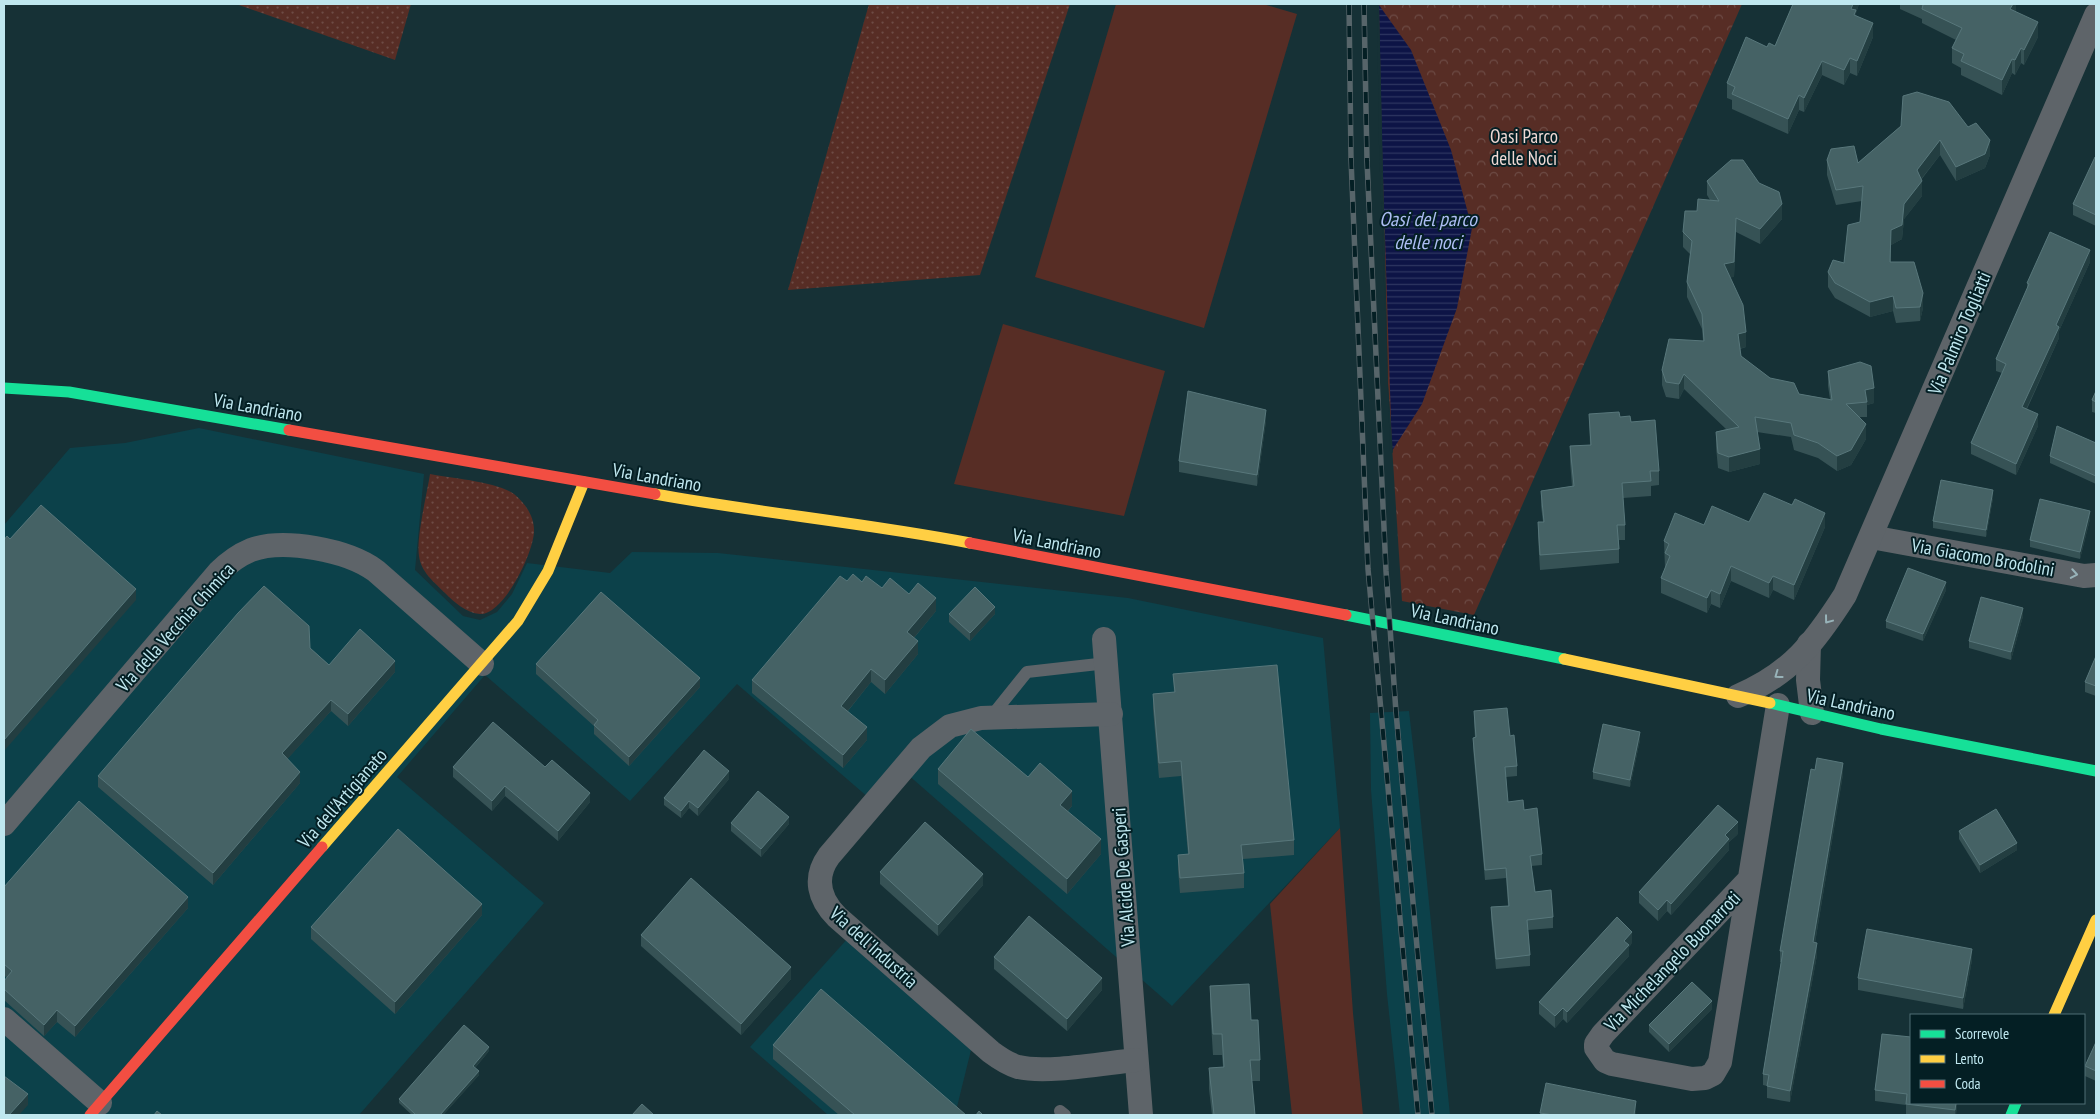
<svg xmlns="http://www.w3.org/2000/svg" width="2100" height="1119" viewBox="0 0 2100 1119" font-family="'PT Sans Narrow',sans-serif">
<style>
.built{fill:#0c414a}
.grass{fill:url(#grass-dots)}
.park{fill:url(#park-crowns)}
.garden{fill:#572d25}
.water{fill:url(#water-rules)}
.pier{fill:#163136}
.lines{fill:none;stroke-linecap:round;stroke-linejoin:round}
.lane{stroke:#5e6469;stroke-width:12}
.street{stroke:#5e6469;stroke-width:24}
.fast{stroke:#16e098;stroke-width:11}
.slow{stroke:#ffcf43;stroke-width:11}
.jam{stroke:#f24e42;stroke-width:11}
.rail-casing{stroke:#57656a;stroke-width:5.5}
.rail{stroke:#041f24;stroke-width:4;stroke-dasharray:11;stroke-linecap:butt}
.wall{fill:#365255}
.shaded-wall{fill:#233e41}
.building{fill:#456265;stroke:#58777b}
.oneway{stroke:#98b3b9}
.labels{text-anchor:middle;stroke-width:4;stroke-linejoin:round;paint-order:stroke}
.park-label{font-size:19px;fill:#f0d9d4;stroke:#041f24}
.street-label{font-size:19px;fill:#bfe7ef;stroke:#041f24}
.water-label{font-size:20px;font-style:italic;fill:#adbdf3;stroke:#041f24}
</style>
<defs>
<pattern id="grass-dots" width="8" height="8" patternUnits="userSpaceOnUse" patternTransform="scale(1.25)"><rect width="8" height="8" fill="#572d25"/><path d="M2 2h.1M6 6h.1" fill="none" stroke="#6d4b45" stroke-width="1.8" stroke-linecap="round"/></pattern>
<pattern id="park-crowns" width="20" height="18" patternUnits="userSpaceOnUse" patternTransform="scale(1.25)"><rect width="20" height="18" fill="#572d25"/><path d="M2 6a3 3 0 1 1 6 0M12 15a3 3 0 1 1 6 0" fill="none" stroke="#6d4b45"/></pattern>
<pattern id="water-rules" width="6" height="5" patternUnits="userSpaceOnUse" patternTransform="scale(1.25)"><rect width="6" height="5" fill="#0d1446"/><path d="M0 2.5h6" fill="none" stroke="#2e3661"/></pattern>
</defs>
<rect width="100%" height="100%" fill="#163136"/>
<g class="built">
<path d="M199,428L424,474L415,570L463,616L480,620L497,612L512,594L527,563L610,573L632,552L718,553L1128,598L1323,638L1340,828L1172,1006L898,766L869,798L737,684L630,801L485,675L397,777L544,903L359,1115H4V525L70,448L125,443Z"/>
<path d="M1409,711L1417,781L1450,1115H1400L1387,994L1371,790L1370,713Z"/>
<path d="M849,937L972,1046L955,1115H828L750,1047Z"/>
</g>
<g class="grass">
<path d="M236,4H411L395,60Z"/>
<path d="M869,4H1070L980,275L788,290Z"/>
<path d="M430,474C451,478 498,482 514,494C525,503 534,516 534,530C535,550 504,615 480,614C466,613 454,602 445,593C434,582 421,572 419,556C416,538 427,494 430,474Z"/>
</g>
<path class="park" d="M1379,4H1742L1474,615L1402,601L1388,384Z"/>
<g class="garden">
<path d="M1116,4H1263L1297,14L1204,328L1035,277Z"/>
<path d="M1003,324L1165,371L1124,516L954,484Z"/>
<path d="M1340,828L1353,1013L1363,1115H1292L1270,904Z"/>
</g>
<path class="water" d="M1379,5L1411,50L1451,150L1472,228L1457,308L1422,404L1392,451L1382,145Z"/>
<path class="pier" d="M1377,4H1379L1388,384L1393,453L1390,451L1379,145Z"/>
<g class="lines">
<g class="lane">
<path d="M990,718L1027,672L1107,663"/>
<path d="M1060,1111L1065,1115"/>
</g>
<g class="street">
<path d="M1871,537L2084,576L2096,575"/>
<path d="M1104,639L1141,1115"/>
<path d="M1809,644L1808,680L1812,713"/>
<path d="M1738,696C1791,674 1815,642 1845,595L2096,15"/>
<path d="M1111,714L981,718L950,726L921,748L829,856C813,878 819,899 837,917L991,1052C999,1058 1008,1064 1018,1067C1046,1074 1105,1063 1136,1060"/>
<path d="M4,824L219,572C228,563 239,555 251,550C284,538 348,550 376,571L482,664"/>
<path d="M1749,880L1603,1034L1596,1044V1048L1605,1061L1612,1064L1692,1079L1705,1078L1713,1074L1720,1062L1778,705"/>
<path d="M4,1019L100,1103"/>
</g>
<g class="fast">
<path d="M4,388L69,392L289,430"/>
<path d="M1346,615L1564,659"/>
<path d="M1770,703L1881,729L2096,771"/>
<path d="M2011,1115L2016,1103"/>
</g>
<g class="slow">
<path d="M655,494C759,513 866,523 970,543"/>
<path d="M1564,659L1770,703"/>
<path d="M322,847L518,621L548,571L584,482"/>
<path d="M2054,1015L2096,920"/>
</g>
<g class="jam">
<path d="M289,430L655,494"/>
<path d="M970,543L1346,615"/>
<path d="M90,1115L322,847"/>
</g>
<defs>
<g id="rail">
<path d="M1349,4L1351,159L1368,569L1418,1115"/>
<path d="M1364,4L1367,161L1386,571L1396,712L1432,1115"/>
</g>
</defs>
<use href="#rail" class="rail-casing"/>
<use href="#rail" class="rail"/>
</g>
<g class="wall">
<path d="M1793,4H1859L1856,13V15L1873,37L1857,76L1850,73L1844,85L1822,75L1804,112L1799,110L1788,134L1732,109V100L1727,98V83L1767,47L1775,46Z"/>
<path d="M1900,4H2016V12L2038,37L2024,65L2021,63L2015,75L2012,73L2002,95L1961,75V68L1952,63V48L1956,40L1922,23V19L1900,9Z"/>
<path d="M1901,126L1990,155L1985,168L1956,181L1940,155L1921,180L1922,196L1904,219L1902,239L1891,245V262L1923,308L1920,321L1896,323L1893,311L1870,317L1835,298L1828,287V272L1844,263L1860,222L1862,201L1836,205L1827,175V160L1858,163Z"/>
<path d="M2096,157V226L2073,215V204Z"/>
<path d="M1707,181L1782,219L1760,244L1736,232L1734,277H1730L1746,347L1740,349L1741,356L1770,378L1799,394L1830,399L1828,386V371L1874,403L1867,405V417H1860L1866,439L1851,465L1837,471L1818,458L1794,450L1791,437L1757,432L1760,464L1729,472L1718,468L1716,447V432L1726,429L1684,389L1679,399L1666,397L1662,385V370L1703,341L1702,329L1687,297V282L1690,254L1683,247V232L1697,211L1710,200L1707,195Z"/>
<path d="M2090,262L2059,331V338L2027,409L2038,426L2016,475L1971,454V443L2002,373L1996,371V359L2027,290V283Z"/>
<path d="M2096,391V413L2092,412V400Z"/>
<path d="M1589,414L1620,417L1631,422L1659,471V485L1651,486V496L1623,498L1625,525V540H1619V563L1540,570L1538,537V522H1543L1541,506V491L1572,486L1570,461V446L1590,445Z"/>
<path d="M1266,421L1257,486L1179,472V461Z"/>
<path d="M2096,443V484L2050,463V456Z"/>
<path d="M1993,498L1986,537L1933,528V521Z"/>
<path d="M2090,519L2080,559L2030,547V540Z"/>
<path d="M1749,522L1825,527L1794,600L1773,590L1769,598L1731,581L1720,608L1711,604L1707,613L1661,593V578L1665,568L1664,541L1704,525Z"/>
<path d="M847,581L862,582L882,588L909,594L936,611L914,638L918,654L885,694L871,682L848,711L867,740L843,768L752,693V680Z"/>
<path d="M1946,590L1923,641L1886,628V621Z"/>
<path d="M949,614H995L970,641L949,622Z"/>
<path d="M2023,616L2011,660L1969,648V641Z"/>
<path d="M310,648L329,665L395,672L348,726L331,711L287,759L300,783L213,885L98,787V776Z"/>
<path d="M2096,656V696L2085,692V682Z"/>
<path d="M536,664L700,687L629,766L594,734V726L536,674Z"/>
<path d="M1173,674L1294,840V855L1243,859L1244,873V888L1180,893L1178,870V855L1188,854L1181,776L1159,778L1153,709V694L1174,692Z"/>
<path d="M1474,711L1510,736L1517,766V776L1506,777L1508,802L1524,810L1542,854V865L1531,866L1535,892L1553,917V928L1528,930L1530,955V966L1496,969L1491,918V907L1508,906L1506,878L1485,880L1473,748V738H1475L1474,722Z"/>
<path d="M1640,740L1630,787L1593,779V772Z"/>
<path d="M453,767H545L590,802L558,841L505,796L492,811L453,777Z"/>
<path d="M938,769L1028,777L1072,806L1068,811L1101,854L1067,894L938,784Z"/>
<path d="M1843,774L1815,943L1817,955L1790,1102L1767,1098V1086L1763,1085V1074L1781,962H1780V951Z"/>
<path d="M729,779L698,816L689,808L681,818L664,805V798Z"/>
<path d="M731,823L789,824L761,857L731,831Z"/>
<path d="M1959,831L2017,850L1980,873L1959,839Z"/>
<path d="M1738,834L1729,842V850L1671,915L1667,911L1658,921L1639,903V892Z"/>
<path d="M880,872L983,885L938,936L880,884Z"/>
<path d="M4,887L188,908L75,1037L57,1022L44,1036L4,1000V981L7,978L4,975Z"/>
<path d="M482,915L395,1014L311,939V927Z"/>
<path d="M641,935L791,979L741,1035L641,946Z"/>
<path d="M1632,943L1629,947V956L1567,1023L1563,1019L1555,1028L1539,1014V1002Z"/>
<path d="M994,957L1102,990L1067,1031L994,969Z"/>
<path d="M1972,960L1963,1009L1858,990V978Z"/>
<path d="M1210,986L1251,1020L1260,1060V1081H1252L1255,1115H1212L1209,1089V1068L1223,1067L1222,1055H1213L1210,1007Z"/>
<path d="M1712,1009L1669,1052L1649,1032V1025Z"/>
<path d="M1882,1034L1957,1103L1956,1115H1906V1105L1875,1101V1090Z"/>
<path d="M2096,1042V1081L2085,1076V1066Z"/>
<path d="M773,1045L966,1115H839L773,1059Z"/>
<path d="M489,1051L475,1068L479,1075L443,1115H412L399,1103V1099Z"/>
<path d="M1636,1112V1115H1540V1113Z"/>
</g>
<g class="shaded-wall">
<path d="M1853,4H1859L1856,13V25L1851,9Z"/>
<path d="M2013,4H2016V12L2010,9Z"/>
<path d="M2038,22V37L2024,65V50Z"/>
<path d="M1873,23V37L1857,76V61Z"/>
<path d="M2021,48V63L2015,75V60Z"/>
<path d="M1850,58V73L1844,85V70Z"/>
<path d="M2012,59V73L2002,95V80Z"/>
<path d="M1822,61V75L1804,112V98Z"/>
<path d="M1799,95V110L1788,134V119Z"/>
<path d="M1940,140V155L1917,184V170Z"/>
<path d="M1990,140V155L1985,168L1956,181V167Z"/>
<path d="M1922,181V196L1904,219L1902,239L1891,245L1890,277L1891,230L1904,204Z"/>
<path d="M1782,204V219L1760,244V229Z"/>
<path d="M1736,218L1734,277L1724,279V264Z"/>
<path d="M2090,250V262L2059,331V338L2022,418V407L2056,325Z"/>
<path d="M1923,293V308L1920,321V307Z"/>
<path d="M1893,296V311L1870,317V302Z"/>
<path d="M1746,332V347L1738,349V334Z"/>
<path d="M1684,374V389L1679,399V384Z"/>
<path d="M1874,388V403L1867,405L1865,390Z"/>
<path d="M1266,410V421L1257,486V475Z"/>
<path d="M2038,414V426L2016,475V464Z"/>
<path d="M1866,424V439L1851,465L1837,471V456Z"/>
<path d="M1760,449V464L1729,472V457Z"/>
<path d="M1993,490V498L1986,537V530Z"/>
<path d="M2090,511V519L2080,559V552Z"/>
<path d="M1825,513V527L1794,600V585Z"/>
<path d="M1731,566V581L1720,608V594Z"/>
<path d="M1773,576V590L1769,598V583Z"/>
<path d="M1946,582V590L1923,641V634Z"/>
<path d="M136,589V600L4,751V740Z"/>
<path d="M1711,590V604L1707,613V598Z"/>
<path d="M936,598V611L907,646V632Z"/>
<path d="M995,607V614L970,641V633Z"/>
<path d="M2023,608V616L2011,660V652Z"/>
<path d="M918,641V654L885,694V680Z"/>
<path d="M395,661V672L348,726V714Z"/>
<path d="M871,669V682L841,719V706Z"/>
<path d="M700,678V687L629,766V757Z"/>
<path d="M331,700V711L282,765V753Z"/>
<path d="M867,727V740L843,768V755Z"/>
<path d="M1640,732V740L1630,787V780Z"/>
<path d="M1843,763V774L1813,954V942Z"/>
<path d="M729,771V779L698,816V808Z"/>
<path d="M300,772V783L213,885V873Z"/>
<path d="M505,786V796L492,811V801Z"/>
<path d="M1072,791V806L1060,819V805Z"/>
<path d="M590,793V802L558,841V831Z"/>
<path d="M689,801V808L681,818V811Z"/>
<path d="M789,817V824L761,857V849Z"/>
<path d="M1738,822V834L1729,842V850L1671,915V904L1725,835Z"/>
<path d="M1101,839V854L1067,894V879Z"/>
<path d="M2017,843V850L1980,873V865Z"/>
<path d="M983,874V885L938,936V925Z"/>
<path d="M188,897V908L75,1037V1026Z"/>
<path d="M1667,900V911L1658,921V910Z"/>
<path d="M482,904V915L395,1014V1002Z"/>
<path d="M1632,932V943L1629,947V956L1567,1023V1012Z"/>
<path d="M1817,943V955L1790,1102V1091Z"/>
<path d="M1972,949V960L1963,1009V998Z"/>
<path d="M791,967V979L741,1035V1024Z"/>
<path d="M1102,978V990L1067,1031V1019Z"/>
<path d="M1712,1001V1009L1669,1052V1044Z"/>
<path d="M1563,1008V1019L1555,1028V1016Z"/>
<path d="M57,1010V1022L44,1036V1025Z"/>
<path d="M489,1047V1051L473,1070V1066Z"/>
<path d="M479,1071V1075L443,1115H440Z"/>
<path d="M28,1094V1105L19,1115H9Z"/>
<path d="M1636,1101V1115H1634Z"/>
<path d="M1956,1103H1957L1956,1115H1955Z"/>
</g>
<g class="building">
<path d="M1793,4H1853L1851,9L1856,10L1854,15L1873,23L1857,61L1850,58L1844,70L1822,61L1804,98L1799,95L1788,119L1732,94L1735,87L1727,83L1746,37L1767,47L1769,43L1775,46Z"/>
<path d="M1921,4H2013L2010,9L2038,22L2024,50L2021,48L2015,60L2012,59L2002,80L1961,61L1964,54L1952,48L1962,28L1922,9L1923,5Z"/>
<path d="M1917,92L1949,102L1968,127L1976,123L1990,140L1985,154L1956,167L1940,140L1917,170L1922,181L1904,204L1902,225L1891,230L1890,262H1914L1923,293L1920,307L1896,308L1893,296L1870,302L1835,283L1828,272L1833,260L1844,263L1848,225L1860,222L1863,186L1836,190L1827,160L1831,149L1854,146L1858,163L1901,126L1903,96Z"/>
<path d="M2095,157H2096V215L2073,204Z"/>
<path d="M1731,160H1743L1759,183L1779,192L1782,204L1760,229L1736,218L1734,262L1724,264L1743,305L1746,332L1738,334L1741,356L1770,378L1794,383L1799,394L1832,400L1828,371L1860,362L1871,366L1874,388L1865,390L1867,402L1846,404L1866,424L1851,450L1837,456L1818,443L1794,435L1791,423L1755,417L1760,449L1729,457L1718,453L1716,432L1739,427L1684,374L1679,384L1666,382L1662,370L1669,339L1704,341L1702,314L1687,282L1692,241L1683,232L1685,211H1697L1698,199L1719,201L1707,181Z"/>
<path d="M2050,232L2090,250L2056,325L2059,327L2022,407L2038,414L2016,464L1971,443L2006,364L1996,359L2029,284L2027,283Z"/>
<path d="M1188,391L1266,410L1257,475L1179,461Z"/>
<path d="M2096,391V402L2092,400Z"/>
<path d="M1619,412L1620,417L1630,416L1631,422L1655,420L1659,471H1650L1651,481L1622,483L1625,525H1617L1619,549L1540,555L1538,522H1544L1541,491L1574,486L1570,446L1591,445L1589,414Z"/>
<path d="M2057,426L2096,443V476L2050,456Z"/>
<path d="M1941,480L1993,490L1986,530L1933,521Z"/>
<path d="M1764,493L1792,505L1795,499L1825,513L1794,585L1773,576L1769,583L1731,566L1720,594L1711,590L1707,598L1661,578L1670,556L1665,553L1669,544L1664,541L1675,513L1704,525L1712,506L1749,522Z"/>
<path d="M2040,499L2090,511L2080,552L2030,540Z"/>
<path d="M41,505L136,589L4,740V540L7,536L10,539Z"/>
<path d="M1908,568L1946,582L1923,634L1886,621Z"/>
<path d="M853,574L862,582L866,576L882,588L890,578L909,594L918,583L936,598L907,632L918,641L885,680L871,669L841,706L867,727L843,755L752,680L840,576L847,581Z"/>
<path d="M264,586L309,626L310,648L329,665L360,629L395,661L348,714L331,700L282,753L300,772L213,873L98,776L238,613Z"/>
<path d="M975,587L995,607L970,633L949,614Z"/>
<path d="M601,592L700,678L629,757L594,725L598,720L536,664Z"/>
<path d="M1981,597L2023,608L2011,652L1969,641Z"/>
<path d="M2096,656V686L2085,682Z"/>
<path d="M1277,665L1294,840L1241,845L1244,873L1180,878L1178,855L1189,854L1181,761L1159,763L1153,694L1175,692L1173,674Z"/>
<path d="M1507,708L1510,736L1514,735L1517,766L1505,767L1508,802L1523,800L1524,810L1537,808L1542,854L1530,856L1535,892L1551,890L1553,917L1527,920L1530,955L1496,959L1491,907L1509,906L1506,868L1485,870L1473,738L1476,737L1474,711Z"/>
<path d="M493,722L545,767L552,760L590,793L558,831L505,786L492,801L453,767Z"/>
<path d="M1603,724L1640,732L1630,780L1593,772Z"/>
<path d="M971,729L1028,777L1040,763L1072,791L1060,805L1101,839L1067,879L938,769Z"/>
<path d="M704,750L729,771L698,808L689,801L681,811L664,798Z"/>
<path d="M1817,758L1843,763L1813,942L1817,943L1790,1091L1767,1086L1769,1075L1763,1074L1783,951H1780L1811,769L1815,770Z"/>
<path d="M758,791L789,817L761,849L731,823Z"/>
<path d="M79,801L188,897L75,1026L57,1010L44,1025L4,989V981L12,971L4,964V887Z"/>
<path d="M1718,805L1738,822L1725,835L1729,839L1671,904L1667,900L1658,910L1639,892Z"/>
<path d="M1996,809L2017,843L1980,865L1959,831Z"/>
<path d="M925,822L983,874L938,925L880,872Z"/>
<path d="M398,829L482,904L395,1002L311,927Z"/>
<path d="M691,878L791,967L741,1024L641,935Z"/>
<path d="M1029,916L1102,978L1067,1019L994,957Z"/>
<path d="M1617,917L1632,932L1624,941L1629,945L1567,1012L1563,1008L1555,1016L1539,1002Z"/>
<path d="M1867,929L1972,949L1963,998L1858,978Z"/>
<path d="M1692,982L1712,1001L1669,1044L1649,1025Z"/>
<path d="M1249,984L1251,1020H1258L1260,1060H1250L1255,1115H1214L1209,1068L1224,1067L1222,1034H1213L1210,986Z"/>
<path d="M821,989L966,1115H855L773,1045Z"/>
<path d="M464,1025L489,1047L473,1066L479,1071L440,1115H416L399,1099Z"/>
<path d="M1882,1034L1911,1037V1103H1956L1955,1110L1906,1104L1907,1094L1875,1090Z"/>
<path d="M2096,1042V1071L2085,1066Z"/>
<path d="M4,1076L28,1094L9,1115H4Z"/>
<path d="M1546,1083L1636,1101L1634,1115H1553L1540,1113Z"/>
<path d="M642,1104L654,1115H632Z"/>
<path d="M157,1111L162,1115H154Z"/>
<path d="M979,1111L983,1115H976Z"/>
</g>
<defs><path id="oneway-chevron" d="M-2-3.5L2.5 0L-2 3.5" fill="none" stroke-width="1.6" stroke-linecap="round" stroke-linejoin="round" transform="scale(1.25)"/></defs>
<g class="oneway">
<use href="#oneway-chevron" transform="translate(2074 574) rotate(10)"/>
<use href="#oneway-chevron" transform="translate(1828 620) rotate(127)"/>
<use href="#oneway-chevron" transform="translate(1778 675) rotate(144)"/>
</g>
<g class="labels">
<g class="park-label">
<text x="1524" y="143">Oasi Parco<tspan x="1524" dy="22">delle Noci</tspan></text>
</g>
<g class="street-label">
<text transform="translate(1959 333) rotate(-67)" y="7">Via Palmiro Togliatti</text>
<text transform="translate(258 407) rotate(10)" y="7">Via Landriano</text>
<text transform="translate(657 477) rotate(10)" y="7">Via Landriano</text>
<text transform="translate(1057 543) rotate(11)" y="7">Via Landriano</text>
<text transform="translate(1983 557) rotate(10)" y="7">Via Giacomo Brodolini</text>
<text transform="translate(1455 619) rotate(12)" y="7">Via Landriano</text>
<text transform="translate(175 627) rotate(-48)" y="7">Via della Vecchia Chimica</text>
<text transform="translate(1851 704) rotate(12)" y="7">Via Landriano</text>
<text transform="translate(342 798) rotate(-49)" y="7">Via dell'Artigianato</text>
<text transform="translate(1123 877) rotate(-94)" y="7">Via Alcide De Gasperi</text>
<text transform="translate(874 947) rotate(42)" y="7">Via dell'Industria</text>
<text transform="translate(1672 961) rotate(-46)" y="7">Via Michelangelo Buonarroti</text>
</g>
<g class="water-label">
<text x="1428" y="226">Oasi del parco<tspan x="1428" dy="23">delle noci</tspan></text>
</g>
</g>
<rect width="2100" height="1119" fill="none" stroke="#bfe7ef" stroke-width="10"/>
<rect x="1910" y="1014" width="175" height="90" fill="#041f24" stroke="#4f6f75"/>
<rect x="1920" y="1030" width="25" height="8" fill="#16e098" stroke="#4f6f75"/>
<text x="1955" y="1039" font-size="15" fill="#bfe7ef">Scorrevole</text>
<rect x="1920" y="1055" width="25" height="8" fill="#ffcf43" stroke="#4f6f75"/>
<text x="1955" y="1064" font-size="15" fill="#bfe7ef">Lento</text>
<rect x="1920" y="1080" width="25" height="8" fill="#f24e42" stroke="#4f6f75"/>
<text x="1955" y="1089" font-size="15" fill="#bfe7ef">Coda</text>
</svg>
